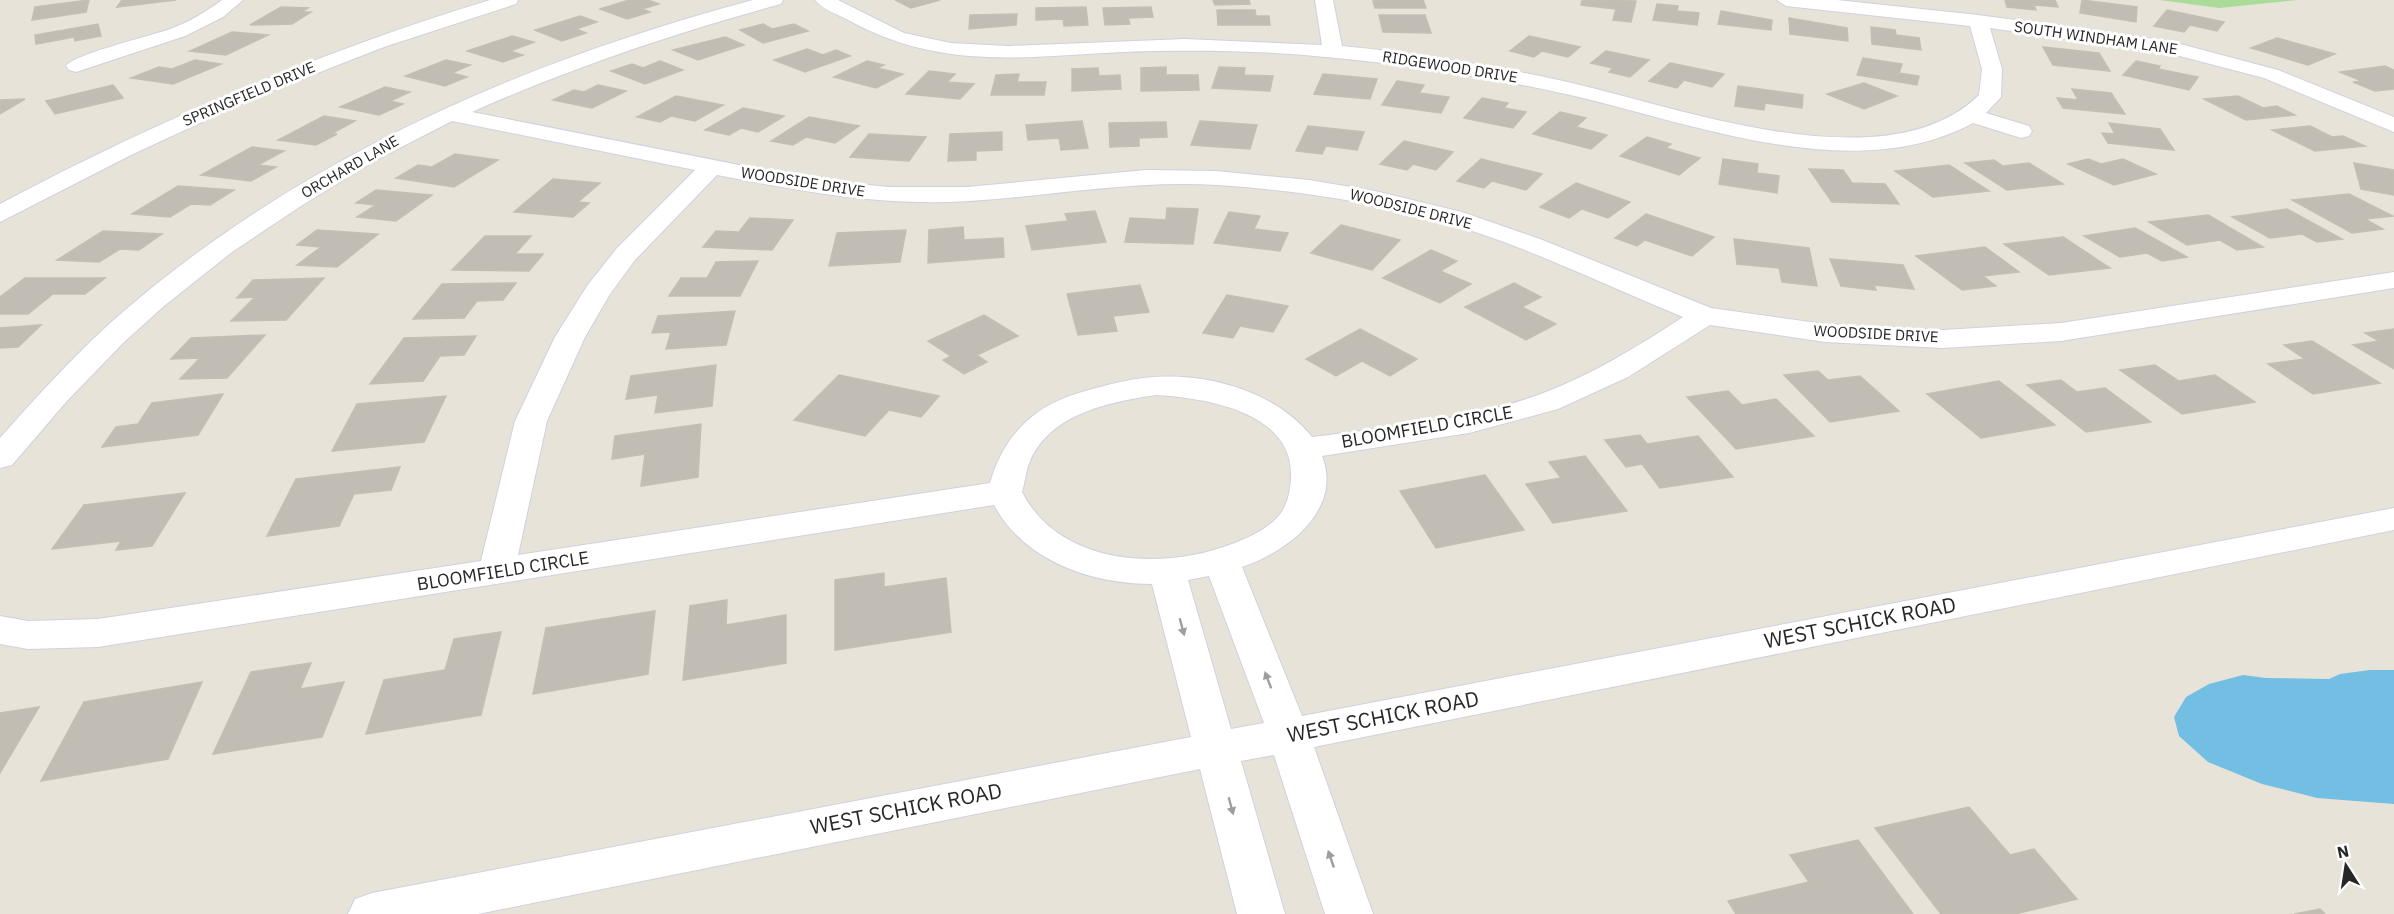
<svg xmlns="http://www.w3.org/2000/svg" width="2394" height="914" viewBox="0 0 2394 914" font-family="'IBM Plex Sans',sans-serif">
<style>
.green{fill:#abdb99}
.water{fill:#73bee3}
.building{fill:#c1bdb5;stroke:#c3bfb3;stroke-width:1.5}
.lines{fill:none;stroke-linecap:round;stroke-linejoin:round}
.minor-casing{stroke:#cfd1df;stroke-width:2}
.minor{fill:#fff;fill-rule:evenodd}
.oneway{fill:#9e9e9e}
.labels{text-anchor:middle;stroke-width:6;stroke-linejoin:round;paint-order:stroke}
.far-street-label{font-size:15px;fill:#272727;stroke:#fff}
.street-label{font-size:18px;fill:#272727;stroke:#fff}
.near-street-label{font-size:21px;fill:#272727;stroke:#fff}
</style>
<rect width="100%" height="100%" fill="#e8e3d9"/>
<path class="green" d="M2160,0H2297L2219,8Z"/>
<path class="water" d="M2370,670H2394V804L2317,798L2262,784L2208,762L2179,736L2174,717L2186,697L2209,684L2243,675L2266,678L2329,679L2340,674Z"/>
<g class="building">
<path d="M89,0L86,12L32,20L35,7Z"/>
<path d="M122,0H176L117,7Z"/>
<path d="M629,0H648L659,4L642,9L650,12L627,19L600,9Z"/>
<path d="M895,0H940L911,8Z"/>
<path d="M1213,0H1249L1250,4L1215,5Z"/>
<path d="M1384,0H1423L1426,8H1375L1373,1Z"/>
<path d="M1582,0L1636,1L1631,22L1613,20L1616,9L1581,5Z"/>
<path d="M2005,0H2055L2058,7L2034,5L2036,10L2007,7Z"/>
<path d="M2082,0L2137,7L2136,22L2080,13Z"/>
<path d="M1657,4L1678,6L1677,11L1699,13L1697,25L1653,20Z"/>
<path d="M281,7L308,8L301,12H311L292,24L250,25Z"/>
<path d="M1086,7L1088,25L1064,26L1063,19L1036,20V8Z"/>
<path d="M1151,7L1153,17L1128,18L1130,24L1105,25L1103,8Z"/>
<path d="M1217,10H1255L1256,16H1269L1270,25H1218Z"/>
<path d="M2167,10L2224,22L2217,31L2190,25L2184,32L2154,26Z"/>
<path d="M1721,11L1772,20L1771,30L1718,24Z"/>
<path d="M1017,14L1016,25L969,29L970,15Z"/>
<path d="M1379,15H1425L1431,33L1383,32Z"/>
<path d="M580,16L597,22L576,29L586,33L562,41L535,30Z"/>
<path d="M1789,18L1847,28L1848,41L1790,34Z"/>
<path d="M98,24L101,36L75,41L74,37L36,44L35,35Z"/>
<path d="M763,24L772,29L794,24L808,31L763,43L740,30Z"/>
<path d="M1871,27L1895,30L1896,35L1919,38L1921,50L1872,44Z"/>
<path d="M232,32L268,35L226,55L190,51Z"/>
<path d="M512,36L534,42L510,51L523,55L503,62L467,51Z"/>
<path d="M1529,36L1580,47L1568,57L1542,51L1534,57L1510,51Z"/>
<path d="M725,37L744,45L698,60L673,50Z"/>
<path d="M2277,38L2335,54L2308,65L2251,48Z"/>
<path d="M2043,47L2099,53L2110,71L2053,65Z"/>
<path d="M807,49L823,55L836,50L850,56L805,72L774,60Z"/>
<path d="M1606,51L1649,60L1630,77L1609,72L1613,68L1591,63Z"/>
<path d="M1863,58L1902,64L1899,73L1919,76L1917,85L1857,75Z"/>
<path d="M195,60L221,64L173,84L131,78L159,67L172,69Z"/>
<path d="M446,60L470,65L452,73L467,77L445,86L405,76Z"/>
<path d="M660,61L683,70L645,84L611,71L632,64L643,68Z"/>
<path d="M867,61L884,65L877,68L903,74L876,88L834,77Z"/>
<path d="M2136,61L2160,66L2158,69L2198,77L2189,90L2123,75Z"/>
<path d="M1670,63L1724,74L1712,87L1684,80L1677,88L1649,81Z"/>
<path d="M2385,66L2394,70V89L2375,91L2353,82L2362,81L2340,72Z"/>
<path d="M1166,67V75H1198L1199,90L1141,91V68Z"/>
<path d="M1219,67L1245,68L1244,75L1273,76L1270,91L1212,88Z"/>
<path d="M1098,68L1099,76L1120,75L1121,89L1072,91V69Z"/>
<path d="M929,71L955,74L947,82L974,84L960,99L906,94Z"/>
<path d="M1019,74L1017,82H1046L1044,95H991L996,75Z"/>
<path d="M1323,74L1377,79L1370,99L1314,94Z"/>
<path d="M1397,81L1424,85L1419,93L1449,97L1441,113L1382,105Z"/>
<path d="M1864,83L1897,96L1864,109L1827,94Z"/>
<path d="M113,85L123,98L55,114L46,101Z"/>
<path d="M598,85L626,91L592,108L553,100L574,90L584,92Z"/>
<path d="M1738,86L1803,95L1802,108L1765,103L1764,110L1735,106Z"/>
<path d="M385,87L410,92L390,101L403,104L379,115L340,107Z"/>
<path d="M2072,89L2111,93L2125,114L2063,108L2057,98L2078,100Z"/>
<path d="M676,96L723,105L695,121L671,116L660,122L637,117Z"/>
<path d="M2238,96L2263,108L2277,106L2295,115L2246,120L2204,99Z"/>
<path d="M1482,98L1508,103L1504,108L1526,112L1513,128L1464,118Z"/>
<path d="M25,99L0,114V100Z"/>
<path d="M743,108L784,116L758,132L741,128L729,135L705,130Z"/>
<path d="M1560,112L1586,118L1576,127L1607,135L1591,149L1533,134Z"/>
<path d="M324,116L355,121L331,134H337L316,145L278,140Z"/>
<path d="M809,117L859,126L835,143L806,137L793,145L771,141Z"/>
<path d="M1082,121L1088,148L1061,150L1059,138L1028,140L1026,125Z"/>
<path d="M1200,121L1257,125L1250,149L1191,145Z"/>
<path d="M1166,122L1167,137L1139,138V146L1110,147L1109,123Z"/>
<path d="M2109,123L2160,129L2174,150L2108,143L2102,133L2115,134Z"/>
<path d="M1308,126L1364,132L1357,150L1326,146L1322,154L1296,151Z"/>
<path d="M2310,126L2332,137L2343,136L2365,146L2315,151L2272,130Z"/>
<path d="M1002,132V150L976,151V160L948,161L950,134Z"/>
<path d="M869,134L926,137L909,161L850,157Z"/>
<path d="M1647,137L1671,144L1666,148L1700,158L1679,175L1620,156Z"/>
<path d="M1404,141L1453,152L1436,170L1413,164L1407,170L1380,164Z"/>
<path d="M252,147L284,151L258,165L276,167L251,181L201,175Z"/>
<path d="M455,154L498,160L454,187L396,178L418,165L432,167Z"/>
<path d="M1481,159L1542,174L1526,190L1492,181L1484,188L1457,181Z"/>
<path d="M1723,159L1758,164L1757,173L1779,176L1777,193L1719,184Z"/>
<path d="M2088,159L2101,164L2123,159L2156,174L2114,185L2068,164Z"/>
<path d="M1994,160L2003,166L2029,163L2063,184L2007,190L1965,163Z"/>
<path d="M2354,163L2394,170V195L2361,189Z"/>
<path d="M1949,165L1989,191L1933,197L1895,171Z"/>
<path d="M1809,169L1843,170L1852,183L1885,184L1899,204L1832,202Z"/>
<path d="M553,179L600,183L578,202L589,203L573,217L514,212Z"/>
<path d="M1576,183L1630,202L1608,218L1582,209L1569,218L1540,207Z"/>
<path d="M178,186L234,190L210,205L191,204L170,217L132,214Z"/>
<path d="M376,190L432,195L396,221L357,217L376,205L356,203Z"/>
<path d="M2349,194L2393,216L2365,219L2383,229L2352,233L2292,200Z"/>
<path d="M1167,208L1198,209L1193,244L1125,242L1130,218L1166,220Z"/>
<path d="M2287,209L2342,239L2317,242L2302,234L2270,238L2232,217Z"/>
<path d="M1095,211L1106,242L1032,250L1026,226L1068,221L1065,214Z"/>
<path d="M1229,212L1260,216L1254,229L1288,233L1280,251L1214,243Z"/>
<path d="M1646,214L1714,237L1692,256L1645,240L1637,246L1615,238Z"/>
<path d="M2208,215L2263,247L2237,250L2220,240L2187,245L2149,222Z"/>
<path d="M750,218L793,220L772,250L703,247L716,231L739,232Z"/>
<path d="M1341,225L1400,240L1372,270L1311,253Z"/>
<path d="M963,227L964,240L1003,238L1004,257L928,263L929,230Z"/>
<path d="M2135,228L2187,257L2162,261L2147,253L2120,257L2084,236Z"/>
<path d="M317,230L378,234L337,267L297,265L321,247L297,245Z"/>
<path d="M906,230L900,262L829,266L837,233Z"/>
<path d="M103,231L162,234L139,250L120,249L99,262L57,260Z"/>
<path d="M485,236H531L515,254H543L529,271L452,270Z"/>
<path d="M2063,237L2110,268L2049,275L2004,244Z"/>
<path d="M1734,239L1809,248L1817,286L1782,282L1779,268L1737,264Z"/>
<path d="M1985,247L2019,272L1983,276L1996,286L1962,290L1916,256Z"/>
<path d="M1431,250L1457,261L1440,271L1471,284L1440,303L1383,278Z"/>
<path d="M1830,259L1903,265L1914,289L1874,285L1876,290L1841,286Z"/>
<path d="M758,261L740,296H669L681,278H707L716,262Z"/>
<path d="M25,278H105L85,294H53L28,314H0V297Z"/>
<path d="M324,278L286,320L231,321L255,297L237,298L253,280Z"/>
<path d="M516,283L503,300L477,301L464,318L413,319L442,284Z"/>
<path d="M1514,283L1541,297L1522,307L1556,324L1526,340L1465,307Z"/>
<path d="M1140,285L1149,312L1113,316L1117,331L1078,335L1067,294Z"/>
<path d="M1227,295L1288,306L1273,332L1240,326L1233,338L1203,333Z"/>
<path d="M735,311L726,345L666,349L671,332L652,333L658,316Z"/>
<path d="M984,315L1018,336L977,355L987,362L964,374L943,360L951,356L928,341Z"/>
<path d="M41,325L18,347L0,348V328Z"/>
<path d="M1360,329L1417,359L1390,376L1362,361L1336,376L1306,359Z"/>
<path d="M2394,329V369L2353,345L2379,341L2365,333Z"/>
<path d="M265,335L227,378L180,379L200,358L171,359L191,338Z"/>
<path d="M476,336L464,355L440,356L423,381L370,384L404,338Z"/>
<path d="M2312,341L2380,383L2313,394L2268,364L2305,359L2284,345Z"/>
<path d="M716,365L712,406L655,413L658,395L626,399L631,376Z"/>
<path d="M2155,365L2179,381L2215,375L2255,402L2182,414L2120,370Z"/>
<path d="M1818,371L1828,380L1860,376L1899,411L1830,422L1784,375Z"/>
<path d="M839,375L939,396L921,417L889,410L865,436L794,420Z"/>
<path d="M2061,380L2077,392L2105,388L2151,422L2086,432L2027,385Z"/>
<path d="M1999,381L2055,425L1981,438L1927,394Z"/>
<path d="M1728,391L1742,405L1776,399L1814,436L1736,449L1687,397Z"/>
<path d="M223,394L198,435L102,447L116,427L138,424L152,403Z"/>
<path d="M446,396L424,442L332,451L357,404Z"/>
<path d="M701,424L698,477L641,486L645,454L612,459L615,436Z"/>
<path d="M1640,435L1647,444L1698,436L1733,477L1660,488L1642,464L1626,467L1605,440Z"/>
<path d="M1585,456L1627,511L1553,523L1526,484L1561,478L1549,462Z"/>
<path d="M400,467L391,490L354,494L339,526L267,536L296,479Z"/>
<path d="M1485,475L1524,530L1436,548L1400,491Z"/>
<path d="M185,493L152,546L116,550L121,541L52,549L84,505Z"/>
<path d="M884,573V587L946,578L951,632L835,650V580Z"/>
<path d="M727,600L726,625L786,615V663L683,680L690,606Z"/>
<path d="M655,611L648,674L533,694L546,628Z"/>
<path d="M501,632L481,715L366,734L384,680L445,670L454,639Z"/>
<path d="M311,663L300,689L344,682L322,737L213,754L251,672Z"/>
<path d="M202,682L168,759L41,781L84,702Z"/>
<path d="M39,707L0,773V713Z"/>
<path d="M1969,807L2010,855L2034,849L2077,899L2015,914H1941L1875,828Z"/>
<path d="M1858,840L1913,914H1736L1728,901L1809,882L1790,855Z"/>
<path d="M2320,909L2325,914H2294Z"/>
</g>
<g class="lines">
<defs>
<g id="minor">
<path d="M222,0H243L223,17L185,36L76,72L69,70L66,66C74,54 151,36 170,29C189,22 206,12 222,0Z"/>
<path d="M490,0H518L516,4L384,47L256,97L131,155L0,222V204C157,120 320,52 490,0Z"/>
<path d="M753,0H783L781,4C675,33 573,67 472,112L815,180L889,187H967L1146,170L1216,171L1309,180L1375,191L1462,212L1540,239L1711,308L1825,324L1943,330L2061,323L2394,272V288L2061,341L1943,348L1825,342L1710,325L1628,377L1558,409L1469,433L1322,456C1343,510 1287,552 1242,567L1302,716L2394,508V530L1314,747L1373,914H1325L1274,755L1241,761L1285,914H1237L1200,769L478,914H348L355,899L372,893L1191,737L1152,584C1091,584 1024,561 994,505L98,647L28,649L0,644V616L28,621L98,619L481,561L515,421L555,337L587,286L617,248L695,170L452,121L378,159L304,204L232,252L164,306L123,343L66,402L12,465L0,468V438C39,394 79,350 124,311C304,156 525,61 753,0ZM717,175C800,191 883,207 969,201C1052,196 1134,180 1217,185C1293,190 1369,201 1443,222C1525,245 1604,285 1683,317C1637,347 1590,376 1538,395C1466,421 1387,427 1312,437C1278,393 1210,373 1155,377C1135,378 1115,383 1096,388C1072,394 1046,403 1027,421C1008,438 997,459 990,483L518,555L547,421L585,337L610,294L635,260ZM1156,395C1204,398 1291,411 1291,474C1291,486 1289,502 1281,513C1270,528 1248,538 1232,544C1162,571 1060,566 1022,492C1025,482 1026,470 1030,461C1051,413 1110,402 1156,395ZM1209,576L1264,723L1231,729L1188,580Z"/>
<path d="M815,0H838L904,33L951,43L1008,46L1185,39L1322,45L1315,0H1333L1342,46C1416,53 1490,65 1563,81C1674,105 1885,187 1979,95L1982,69L1970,26L1786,6L1777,0H1837L1978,15L2169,41L2278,70L2394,117V132L2264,78L2168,53L1990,28L2002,69L2001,97L1986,113L2029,126L2032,131L2029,136L2021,138L1973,123C1851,189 1685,120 1561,93C1483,76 1405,64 1326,57C1268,51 1211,50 1153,51C1044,53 951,76 850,21C839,15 823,10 815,0Z"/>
</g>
</defs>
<use href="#minor" class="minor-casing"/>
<use href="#minor" class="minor"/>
</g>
<defs><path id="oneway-solid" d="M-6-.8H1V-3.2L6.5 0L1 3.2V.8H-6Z" transform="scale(1.5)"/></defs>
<g class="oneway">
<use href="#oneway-solid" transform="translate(1182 627) rotate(75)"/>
<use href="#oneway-solid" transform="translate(1268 680) rotate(-111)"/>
<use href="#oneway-solid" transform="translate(1231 806) rotate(75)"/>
<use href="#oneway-solid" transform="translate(1331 859) rotate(-109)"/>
</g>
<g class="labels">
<g class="far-street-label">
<text transform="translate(2096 38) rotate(8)" y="5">SOUTH WINDHAM LANE</text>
<text transform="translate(1450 67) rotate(9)" y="5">RIDGEWOOD DRIVE</text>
<text transform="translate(249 94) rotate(-23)" y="5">SPRINGFIELD DRIVE</text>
<text transform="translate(350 167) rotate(-30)" y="5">ORCHARD LANE</text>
<text transform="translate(803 182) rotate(9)" y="5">WOODSIDE DRIVE</text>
<text transform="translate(1411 209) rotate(14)" y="5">WOODSIDE DRIVE</text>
<text transform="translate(1876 334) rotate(3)" y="5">WOODSIDE DRIVE</text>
</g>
<g class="street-label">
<text transform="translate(1427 427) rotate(-10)" y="6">BLOOMFIELD CIRCLE</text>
<text transform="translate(503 571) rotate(-9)" y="6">BLOOMFIELD CIRCLE</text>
</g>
<g class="near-street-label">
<text transform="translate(1860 623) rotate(-11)" y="7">WEST SCHICK ROAD</text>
<text transform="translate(1383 717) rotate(-11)" y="7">WEST SCHICK ROAD</text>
<text transform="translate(906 809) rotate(-11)" y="7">WEST SCHICK ROAD</text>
</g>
</g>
<g transform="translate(2346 866) rotate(348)" stroke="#ffffff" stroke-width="4.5" paint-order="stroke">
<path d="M0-4.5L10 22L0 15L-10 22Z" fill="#272727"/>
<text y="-9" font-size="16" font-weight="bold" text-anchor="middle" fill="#272727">N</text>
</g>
</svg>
